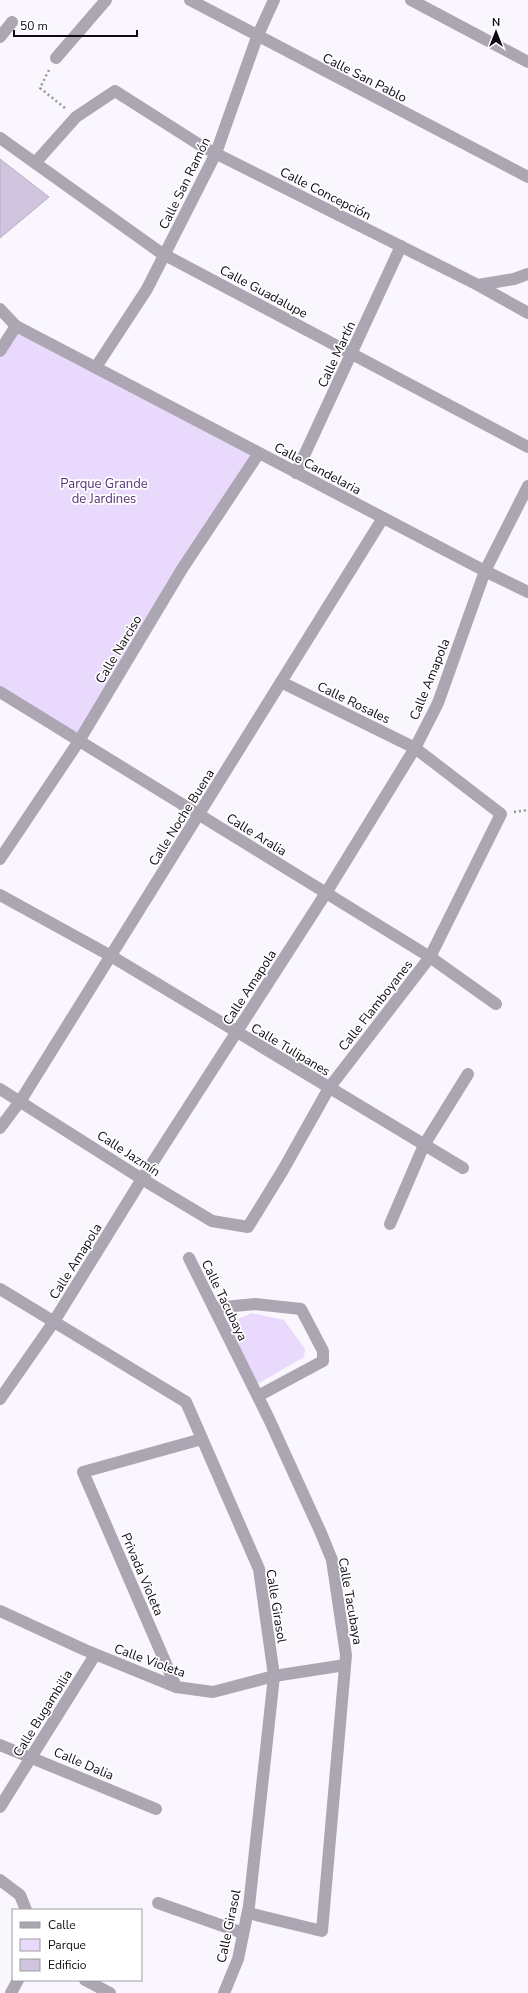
<svg xmlns="http://www.w3.org/2000/svg" width="528" height="1993" viewBox="0 0 528 1993" font-family="'Nunito Sans',sans-serif">
<style>
.green{fill:#e9dafd}
.building{fill:#d0c4df;stroke:#b8adc7}
.lines{fill:none;stroke-linecap:round;stroke-linejoin:round}
.path{stroke:#9a979e;stroke-width:2.5;stroke-dasharray:2 3;stroke-linecap:butt}
.minor{stroke:#aba6b2;stroke-width:12}
.tertiary{stroke:#aba6b2;stroke-width:12}
.labels{text-anchor:middle;stroke-width:3.5;stroke-linejoin:round;paint-order:stroke}
.street-label{font-size:13px;fill:#0e0a13;stroke:#fff}
.park-label{font-size:13px;fill:#553277;stroke:#fff}
</style>
<rect width="100%" height="100%" fill="#f9f7fd"/>
<g class="green">
<path d="M16,326L259,453L79,741L0,692V351Z"/>
<path d="M252,1313L284,1320L305,1349L304,1357L259,1383L252,1379L226,1324Z"/>
</g>
<path class="building" d="M0,159L49,197L0,238Z"/>
<g class="lines">
<g class="path">
<path d="M49,70L40,88L65,108"/>
<path d="M514,812L528,810"/>
</g>
<g class="minor">
<path d="M190,0L528,177"/>
<path d="M411,0L528,62"/>
<path d="M0,37L12,22"/>
<path d="M56,58L106,0"/>
<path d="M0,138L161,253L528,447"/>
<path d="M35,163L76,117L115,91L203,147L478,285L528,313"/>
<path d="M478,285L514,279L528,274"/>
<path d="M0,309L16,326L485,571L528,486"/>
<path d="M0,351L16,326"/>
<path d="M96,367L147,289L216,153L257,37L274,0"/>
<path d="M296,473L401,246"/>
<path d="M0,692L430,957L496,1004"/>
<path d="M0,859L79,741L182,569L259,453"/>
<path d="M0,895L111,956L463,1168"/>
<path d="M0,1089L142,1179L212,1221L248,1227L283,1170L329,1088L430,957L501,814L415,748L281,682"/>
<path d="M0,1128L21,1100L383,518"/>
<path d="M390,1224L424,1145L468,1074"/>
<path d="M189,1258L269,1419L321,1533L332,1560L346,1655L322,1931L248,1913"/>
<path d="M214,1308L255,1304L301,1309L323,1351V1361L258,1396"/>
<path d="M0,1399L53,1323"/>
<path d="M0,1611L85,1650L176,1687L213,1692L274,1676L345,1665"/>
<path d="M176,1687L83,1472L202,1439"/>
<path d="M0,1745L156,1809"/>
<path d="M0,1807L95,1655"/>
<path d="M0,1880L20,1895L26,1910"/>
<path d="M158,1903L243,1933"/>
<path d="M85,1980L110,1993"/>
<path d="M11,1993L18,1980"/>
</g>
<g class="tertiary">
<path d="M0,1289L186,1402L259,1569L274,1676L249,1906L238,1959L224,1993"/>
<path d="M53,1323L142,1179L326,893L415,748L438,703L485,571L528,592"/>
</g>
</g>
<g class="labels">
<g class="street-label">
<text transform="translate(365 77) rotate(27)" y="5">Calle San Pablo</text>
<text transform="translate(184 183) rotate(-64)" y="5">Calle San Ramón</text>
<text transform="translate(326 193) rotate(27)" y="5">Calle Concepción</text>
<text transform="translate(264 291) rotate(28)" y="5">Calle Guadalupe</text>
<text transform="translate(336 354) rotate(-65)" y="5">Calle Martín</text>
<text transform="translate(318 468) rotate(28)" y="5">Calle Candelaria</text>
<text transform="translate(118 649) rotate(-59)" y="5">Calle Narciso</text>
<text transform="translate(429 679) rotate(-68)" y="5">Calle Amapola</text>
<text transform="translate(354 702) rotate(26)" y="5">Calle Rosales</text>
<text transform="translate(181 817) rotate(-58)" y="5">Calle Noche Buena</text>
<text transform="translate(257 834) rotate(32)" y="5">Calle Aralia</text>
<text transform="translate(249 987) rotate(-57)" y="5">Calle Amapola</text>
<text transform="translate(375 1005) rotate(-52)" y="5">Calle Flamboyanes</text>
<text transform="translate(291 1049) rotate(31)" y="5">Calle Tulipanes</text>
<text transform="translate(129 1153) rotate(33)" y="5">Calle Jazmín</text>
<text transform="translate(75 1261) rotate(-58)" y="5">Calle Amapola</text>
<text transform="translate(225 1300) rotate(64)" y="5">Calle Tacubaya</text>
<text transform="translate(143 1574) rotate(67)" y="5">Privada Violeta</text>
<text transform="translate(351 1601) rotate(80)" y="5">Calle Tacubaya</text>
<text transform="translate(277 1606) rotate(81)" y="5">Calle Girasol</text>
<text transform="translate(150 1660) rotate(20)" y="5">Calle Violeta</text>
<text transform="translate(42 1713) rotate(-58)" y="5">Calle Bugambilia</text>
<text transform="translate(84 1763) rotate(23)" y="5">Calle Dalia</text>
<text transform="translate(228 1926) rotate(-78)" y="5">Calle Girasol</text>
</g>
<g class="park-label">
<text x="104" y="488">Parque Grande<tspan x="104" dy="15">de Jardines</tspan></text>
</g>
</g>
<rect x="12" y="1909" width="130" height="72" fill="#ffffff" stroke="#9f9da1"/>
<rect x="20" y="1922" width="20" height="6" fill="#aba6b2" stroke="#9f9da1"/>
<text x="48" y="1929" font-size="12" fill="#0e0a13">Calle</text>
<rect x="20" y="1939" width="20" height="12" fill="#e9dafd" stroke="#9f9da1"/>
<text x="48" y="1949" font-size="12" fill="#0e0a13">Parque</text>
<rect x="20" y="1959" width="20" height="12" fill="#d0c4df" stroke="#9f9da1"/>
<text x="48" y="1969" font-size="12" fill="#0e0a13">Edificio</text>
<g transform="translate(496 32)" stroke="#ffffff" stroke-width="3" paint-order="stroke">
<path d="M0-3L7 15L0 10L-7 15Z" fill="#0e0a13"/>
<text y="-6" font-size="11" font-weight="bold" text-anchor="middle" fill="#0e0a13">N</text>
</g>
<path d="M14 30v6h123v-6" fill="none" stroke="#0e0a13" stroke-width="2"/>
<text x="20" y="30" font-size="12" fill="#0e0a13" stroke="#ffffff" stroke-width="3" paint-order="stroke">50 m</text>
</svg>
